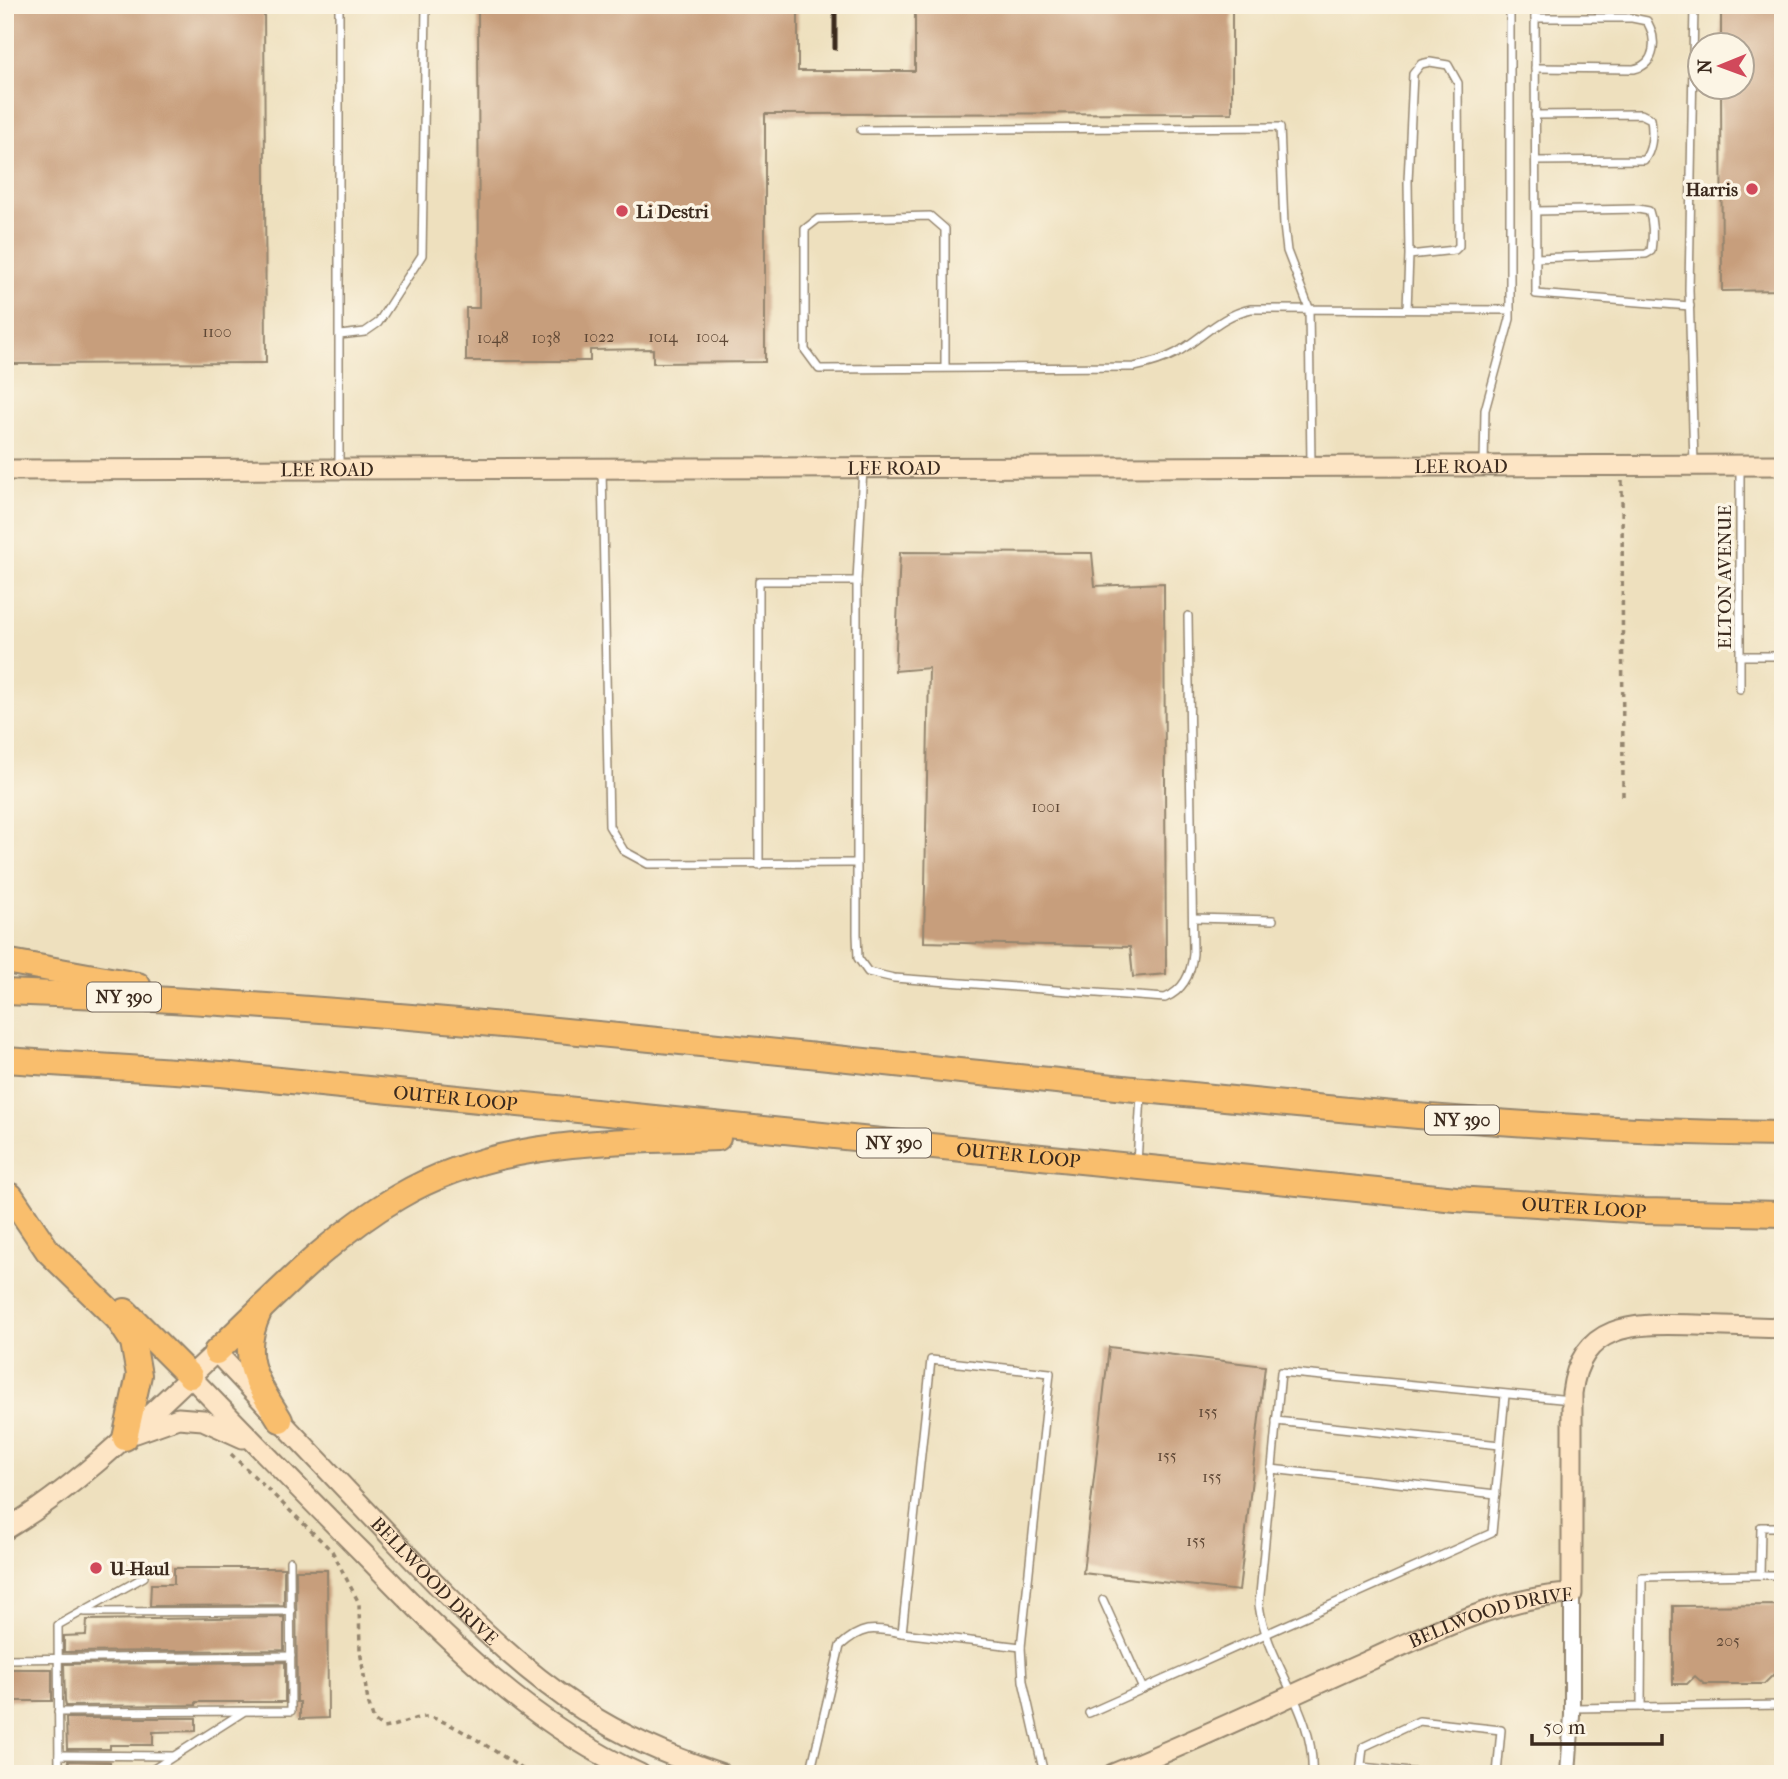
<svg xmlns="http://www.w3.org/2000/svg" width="1788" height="1779" viewBox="0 0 1788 1779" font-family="'IM FELL French Canon',serif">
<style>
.building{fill:#c79e7b}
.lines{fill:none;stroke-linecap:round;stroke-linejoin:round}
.lane-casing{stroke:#94856e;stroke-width:10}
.street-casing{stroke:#94856e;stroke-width:18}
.secondary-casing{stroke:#94856e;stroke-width:23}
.highway-casing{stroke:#94856e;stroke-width:28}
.path{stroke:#94856e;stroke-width:3.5;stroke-dasharray:5 5;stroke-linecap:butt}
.lane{stroke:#fff;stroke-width:7}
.street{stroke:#fff;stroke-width:14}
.secondary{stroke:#fde5c5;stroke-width:19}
.highway{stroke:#f9be6d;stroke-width:24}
.rail{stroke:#3b2a1e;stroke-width:5}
.poi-dot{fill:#d1495b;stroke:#fcf5e5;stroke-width:2.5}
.labels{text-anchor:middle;stroke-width:7;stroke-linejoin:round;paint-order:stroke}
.number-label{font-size:16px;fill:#5e4735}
.shield{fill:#fcf5e5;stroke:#75675a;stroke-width:2}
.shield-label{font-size:18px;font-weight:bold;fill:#3b2a1e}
.poi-label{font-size:19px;font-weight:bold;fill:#3b2a1e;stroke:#fcf5e5;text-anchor:start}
.street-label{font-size:19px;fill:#3b2a1e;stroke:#fcf5e5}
</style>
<rect width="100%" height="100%" fill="#fcf5e5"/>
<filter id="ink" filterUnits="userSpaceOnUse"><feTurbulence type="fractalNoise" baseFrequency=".0143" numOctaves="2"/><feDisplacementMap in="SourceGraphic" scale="14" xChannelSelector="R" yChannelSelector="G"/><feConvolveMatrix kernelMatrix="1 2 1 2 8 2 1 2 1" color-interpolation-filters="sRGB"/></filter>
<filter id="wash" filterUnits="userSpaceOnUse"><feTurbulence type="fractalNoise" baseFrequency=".00686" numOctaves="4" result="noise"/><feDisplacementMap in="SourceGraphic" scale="28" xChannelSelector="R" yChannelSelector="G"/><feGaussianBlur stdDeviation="1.57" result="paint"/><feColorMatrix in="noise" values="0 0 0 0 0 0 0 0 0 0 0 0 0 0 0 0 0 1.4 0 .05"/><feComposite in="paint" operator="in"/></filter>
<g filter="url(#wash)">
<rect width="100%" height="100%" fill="#eee0be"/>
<g id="blocks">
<g class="building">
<path d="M5,5H264L266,363L5,364Z"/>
<path d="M478,5H798V71H915V5H1232V113L765,114V362L653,363V349L590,350V361H466V308H479Z"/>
<path d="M1721,5H1783V290L1722,291L1721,88H1742V46H1721Z"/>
<path d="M900,552L1092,553L1095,586L1164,583L1166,974L1133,977L1130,947L924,942L929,668L895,671Z"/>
<path d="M1109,1347L1265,1366L1239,1591L1083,1573Z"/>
<path d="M174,1568H284V1605L150,1606L151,1584H174Z"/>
<path d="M296,1570H327L328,1718L300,1719V1702H297Z"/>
<path d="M1783,1605V1683L1774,1674L1764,1684H1704L1695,1676L1687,1684H1673V1606Z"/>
<path d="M284,1617V1650L64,1652V1636L86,1635L87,1620Z"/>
<path d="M285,1662V1702H196V1705L66,1706L65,1701L64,1664Z"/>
<rect x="5" y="1669" width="47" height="32"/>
<path d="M66,1718H196V1731L153,1732V1745H110V1749H67Z"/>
<path d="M68,1761L110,1762V1774H68Z"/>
</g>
</g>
</g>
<g filter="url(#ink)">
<use href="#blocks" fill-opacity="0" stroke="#94856e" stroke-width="2"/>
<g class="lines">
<defs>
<g id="lane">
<path d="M1535,5L1536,294L1690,306"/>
<path d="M1535,18H1632L1647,21C1657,39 1657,64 1634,69L1535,68"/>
<path d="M1535,115L1641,114L1651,119C1653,133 1653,149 1644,160L1536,161"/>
<path d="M861,130L1280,127L1284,225L1287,251L1309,308L1311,465"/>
<path d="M1535,258L1646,254L1651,251C1653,238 1654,224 1649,211L1638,209L1536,211"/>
<path d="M1407,309L1409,255L1455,250L1459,246L1458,83L1448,65L1430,62L1421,64L1413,74L1408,181L1409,255"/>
<path d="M340,335L365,332L378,323L422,255L426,5"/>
<path d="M945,368V229L930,216L818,219L805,229V350L819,369L1134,367C1149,364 1163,360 1176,353C1202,338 1221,315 1251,309L1510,310"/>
<path d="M1694,464L1689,290L1694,5"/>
<path d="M1484,465L1485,410L1510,319V5"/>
<path d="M1740,466V689"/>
<path d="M339,467V5"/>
<path d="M863,468L857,581V934L858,958L868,972L894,978L1165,998C1184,990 1191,974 1193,954L1188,616"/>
<path d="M602,469L609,826L624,851L648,864L856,863"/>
<path d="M1740,656H1783"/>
<path d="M759,865V581H857"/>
<path d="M1193,918L1273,920"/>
<path d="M1137,1163L1141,1095"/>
<path d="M931,1360L1050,1373L1021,1647L902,1633Z"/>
<path d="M1276,1421L1500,1445"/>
<path d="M1271,1469L1496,1494"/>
<path d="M1783,1527H1761L1760,1575H1783"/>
<path d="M1103,1600L1143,1689"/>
<path d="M85,1612L291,1611"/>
<path d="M1021,1647L1023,1681L1044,1774"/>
<path d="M5,1659L291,1656"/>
<path d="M1641,1707L1642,1577L1760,1575"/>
<path d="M1573,1708L1783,1705"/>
<path d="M58,1712L291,1711L290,1561"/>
<path d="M1089,1713L1492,1533L1505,1395"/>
<path d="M59,1755L172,1756"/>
<path d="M1361,1767L1429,1774"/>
<path d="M59,1774L58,1625L144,1577"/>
<path d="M146,1774L243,1712"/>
<path d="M810,1774L840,1646C863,1625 873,1628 902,1633"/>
<path d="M1312,1774C1316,1713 1267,1664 1259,1605L1281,1372L1571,1400"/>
<path d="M1360,1774L1363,1747L1419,1721L1501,1730L1497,1774"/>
</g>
<path id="street" d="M1568,1774L1572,1715V1594"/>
<g id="secondary">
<path id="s1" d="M5,470L1783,465"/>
<path d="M190,1376C247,1435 304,1494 362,1552C445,1638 529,1724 640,1774"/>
<path d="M136,1433L178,1418L203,1420L243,1438"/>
<path id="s2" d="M5,1530C84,1482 149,1415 216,1352C275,1415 335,1478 394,1540C453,1602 511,1663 583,1710C625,1738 674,1758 722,1774"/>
<path id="s3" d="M1113,1774C1198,1740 1282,1699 1366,1662C1424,1635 1508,1595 1572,1594V1393C1581,1319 1639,1324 1696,1325C1725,1326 1754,1327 1783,1328"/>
</g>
<g id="highway">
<path d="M5,961L138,985"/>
<path d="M5,992C367,1005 726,1047 1086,1084C1318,1108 1549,1132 1783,1134"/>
<path id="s4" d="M5,1060L221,1074L1456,1199L1644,1211L1783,1214"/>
<path d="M11,1196L48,1251L118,1319L133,1342L139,1375L125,1438"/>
<path d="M125,1311L190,1376"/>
<path d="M259,1312C238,1357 256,1381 280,1420"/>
<path d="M216,1352C273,1298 329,1237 398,1197C496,1139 609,1142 718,1138"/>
</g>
</defs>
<use href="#lane" class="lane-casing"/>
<use href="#street" class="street-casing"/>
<use href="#secondary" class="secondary-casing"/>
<use href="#highway" class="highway-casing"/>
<g class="path">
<path d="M1622,481L1623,798"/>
<path d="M231,1454L332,1551L359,1603L360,1650L368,1702L374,1721L383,1728C397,1726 412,1718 425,1717C445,1715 509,1761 530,1774"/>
</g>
<use href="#lane" class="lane"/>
<use href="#street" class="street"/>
<use href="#secondary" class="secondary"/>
<use href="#highway" class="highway"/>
<path class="rail" d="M835,5V48"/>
</g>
</g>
<g class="poi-dot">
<circle cx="1752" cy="189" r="7"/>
<circle cx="622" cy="211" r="7"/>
<circle cx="96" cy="1568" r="7"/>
</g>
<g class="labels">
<g class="number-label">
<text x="217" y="337">1100</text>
<text x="599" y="342">1022</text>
<text x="663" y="342">1014</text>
<text x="712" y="342">1004</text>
<text x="493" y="343">1048</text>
<text x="546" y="343">1038</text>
<text x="1046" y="812">1001</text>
<text x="1208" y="1417">155</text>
<text x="1167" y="1461">155</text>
<text x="1212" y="1482">155</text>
<text x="1196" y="1546">155</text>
<text x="1728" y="1646">205</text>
</g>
<g class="shield">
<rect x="87" y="982.5" width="74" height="29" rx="5"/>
<rect x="1425" y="1105.5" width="74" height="29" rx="5"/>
<rect x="857" y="1128.5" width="74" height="29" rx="5"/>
</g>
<g class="shield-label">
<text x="124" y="1003">NY 390</text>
<text x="1462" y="1126">NY 390</text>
<text x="894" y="1149">NY 390</text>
</g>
<g class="poi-label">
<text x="1738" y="196" text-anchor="end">Harris</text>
<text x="636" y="218">Li Destri</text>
<text x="110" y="1575">U-Haul</text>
</g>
<g class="street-label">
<text dy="7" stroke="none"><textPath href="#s1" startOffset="1456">LEE ROAD</textPath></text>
<text dy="7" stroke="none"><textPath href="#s1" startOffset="889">LEE ROAD</textPath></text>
<text dy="7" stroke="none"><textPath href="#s1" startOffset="322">LEE ROAD</textPath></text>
<text transform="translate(1724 577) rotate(-90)" y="7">ELTON AVENUE</text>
<text dy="7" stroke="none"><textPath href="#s4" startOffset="452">OUTER LOOP</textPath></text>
<text dy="7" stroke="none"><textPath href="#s4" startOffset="1018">OUTER LOOP</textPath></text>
<text dy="7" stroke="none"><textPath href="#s4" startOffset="1586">OUTER LOOP</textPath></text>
<text dy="7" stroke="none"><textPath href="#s2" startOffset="593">BELLWOOD DRIVE</textPath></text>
<text dy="7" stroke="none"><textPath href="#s3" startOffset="410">BELLWOOD DRIVE</textPath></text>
</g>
</g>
<rect width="1788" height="1779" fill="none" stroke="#fcf5e5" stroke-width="28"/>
<g transform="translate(1721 66) rotate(269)"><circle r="33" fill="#fcf5e5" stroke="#afa495" stroke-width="2"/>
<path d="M0-5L12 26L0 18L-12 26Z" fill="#d1495b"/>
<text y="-10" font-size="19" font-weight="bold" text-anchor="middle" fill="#3b2a1e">N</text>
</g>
<path d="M1532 1734v10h130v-10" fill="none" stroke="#3b2a1e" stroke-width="3.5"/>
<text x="1543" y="1734" font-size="21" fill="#3b2a1e" stroke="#fcf5e5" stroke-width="5" paint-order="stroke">50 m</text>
</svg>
